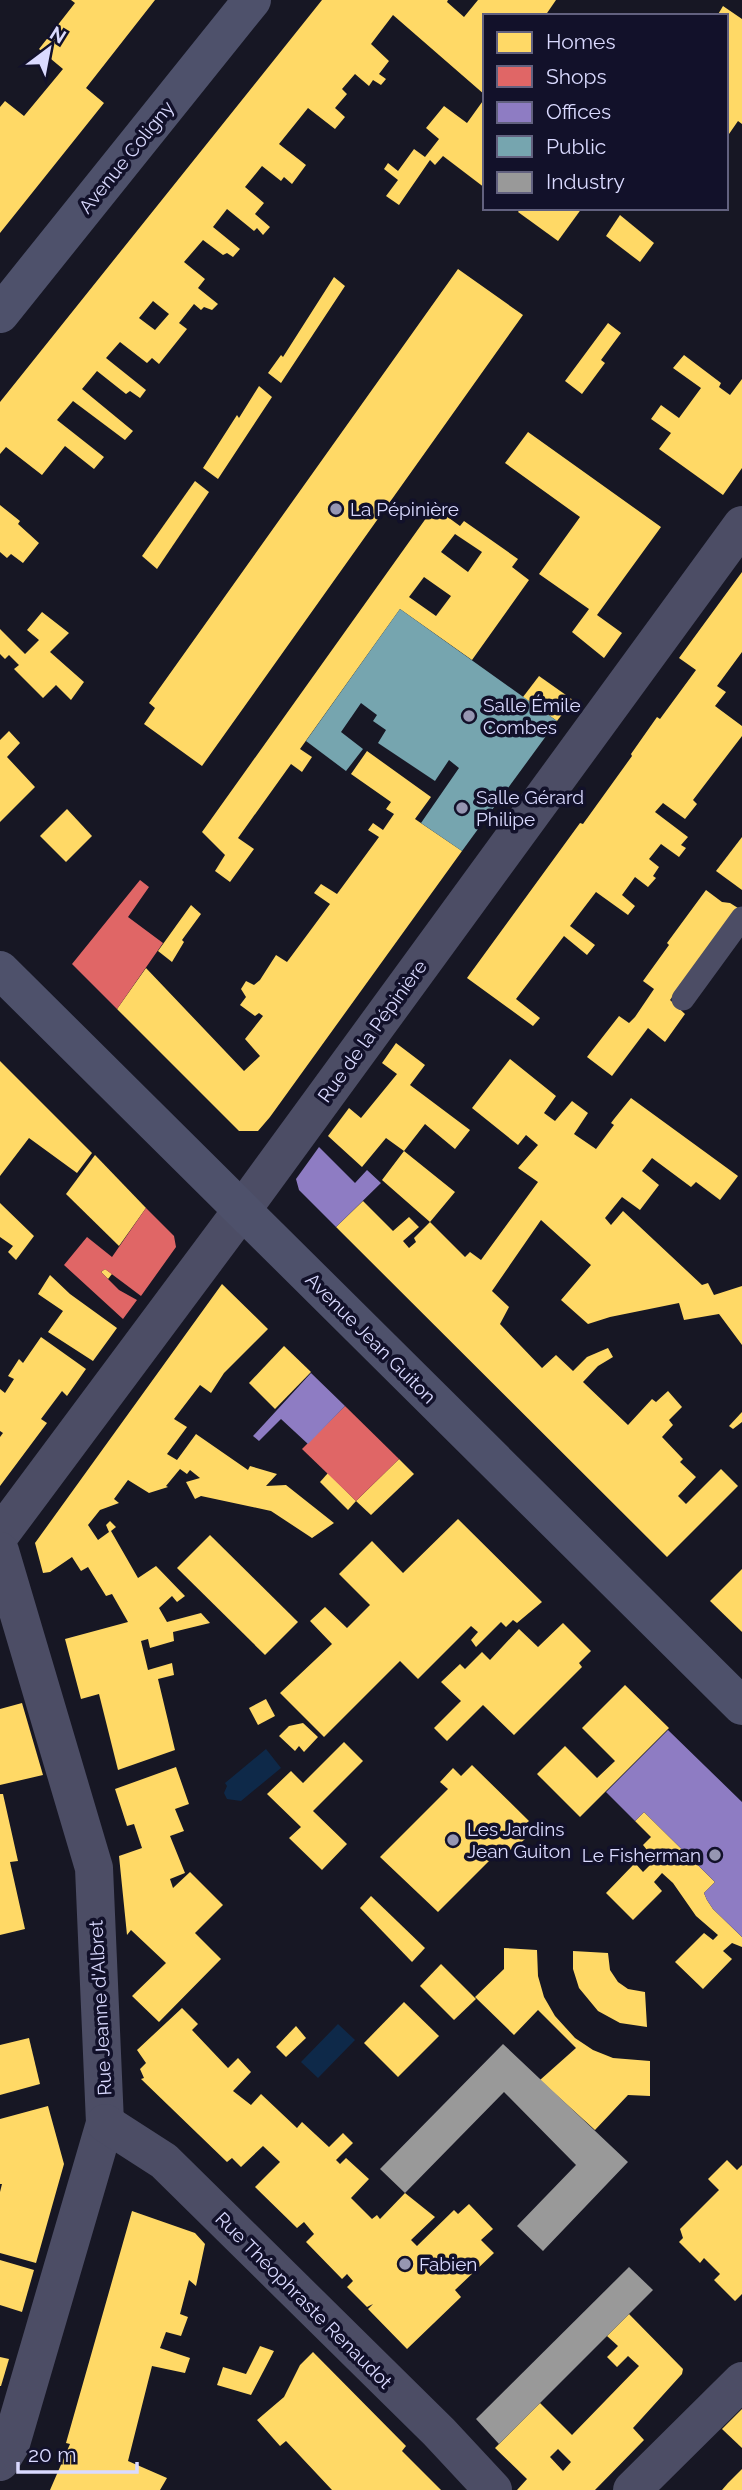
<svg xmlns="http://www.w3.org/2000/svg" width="742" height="2490" viewBox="0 0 742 2490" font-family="Raleway,sans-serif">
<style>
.water{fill:#0e2949}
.homes{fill:#ffd966;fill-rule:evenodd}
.shops{fill:#e06666}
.offices{fill:#8e7cc3}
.public{fill:#76a5af}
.industry{fill:#999}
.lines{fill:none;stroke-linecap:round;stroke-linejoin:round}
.lane{stroke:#4c4d65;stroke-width:23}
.street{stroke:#4c4d65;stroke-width:38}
.secondary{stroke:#4e516b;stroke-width:38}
.poi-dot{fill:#9696b2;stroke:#12112a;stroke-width:2.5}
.labels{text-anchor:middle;stroke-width:7;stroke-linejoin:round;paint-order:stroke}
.street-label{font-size:19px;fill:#dadaff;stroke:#12112a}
.poi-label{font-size:19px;fill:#dadaff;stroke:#12112a;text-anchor:start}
</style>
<rect width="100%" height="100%" fill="#171724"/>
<g class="water">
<path d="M266,1749L281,1768L241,1801L227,1799L224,1793L227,1786L225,1783Z"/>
<path d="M338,2024L355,2040L318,2078L301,2062Z"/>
</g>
<g class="homes">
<path d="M71,0H155L86,88L104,103L0,233V107L5,101L24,116L63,69L39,49L75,3Z"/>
<path d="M322,0H448L447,2L464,17L478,0H556L545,16H485V95L393,15L371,44L389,61L379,74L386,79L381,85L373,80L369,86L355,74L342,89L347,94L335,108L345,117L335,129L308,108L279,144L306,165L292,184L284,177L281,181L262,166L245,187L264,203L255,214L270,227L263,235L257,228L254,231L227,209L213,227L240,249L233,257L227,253L223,255L203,240L184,262L205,279L198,288L218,304L212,310L204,307L201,310L194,304L179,323L187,329L159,364L152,358L147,363L120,342L106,358L146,390L140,398L130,391L126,394L97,371L82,389L133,431L125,440L73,401L57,420L104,457L94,469L65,446L42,475L6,447L0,454V402ZM153,301L169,314L155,330L139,318Z"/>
<path d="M723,6L742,19V124L738,121L729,134L726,132V16H717Z"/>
<path d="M485,98V188L443,156L435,165L430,160L399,205L386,196L398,180L384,169L388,163L398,171L414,149L425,157L439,139L426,128L444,106L467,123Z"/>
<path d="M521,208H582L558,241L518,212Z"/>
<path d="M620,215L654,243L640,262L606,236Z"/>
<path d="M458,269L523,315L202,766L144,724L155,708L149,703Z"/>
<path d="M334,277L345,286L281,383L268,373L281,355L283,357Z"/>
<path d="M608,323L621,333L601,360L605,363L582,394L565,381Z"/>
<path d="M684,355L721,383L719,387L730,395L742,379V468L723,495L659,449L671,433L651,419L661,405L679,418L701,388L673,368Z"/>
<path d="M259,386L272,397L218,479L203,468L237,415L239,418Z"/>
<path d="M528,432L661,527L597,615L622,633L604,658L572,632L589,609L539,574L580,517L505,463Z"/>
<path d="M195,481L209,492L157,569L142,556Z"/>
<path d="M0,505L20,521L18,524L39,543L23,563L11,554L7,558L0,552Z"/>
<path d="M434,507L460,526L464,521L518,559L512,567L529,580L472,660L400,609L300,749L312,757L302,772L291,764L238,838L254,849L230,882L215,871L225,855L202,832ZM455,534L482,552L468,572L441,552ZM424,577L451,596L436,616L409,597Z"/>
<path d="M742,572V652L717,686L726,692L715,706L742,726V736L693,800L697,804L685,819L663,803L655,812L688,837L681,845L686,848L679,857L661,844L649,859L659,867L653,876L656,878L648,887L635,877L622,895L635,906L628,915L596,892L570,926L595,945L587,955L564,936L516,999L540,1018L533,1026L467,978L580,823L583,824L632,756L631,754L657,717L660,719L696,670L679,658Z"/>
<path d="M42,612L69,633L50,652L84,682L71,700L56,685L43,698L14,669L19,665L9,655L5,659L0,654V629L25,654L39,640L27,630Z"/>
<path d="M539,676L573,700L557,721L523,697Z"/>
<path d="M9,731L20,743L7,757L35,787L0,822V740Z"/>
<path d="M367,751L431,797L415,819L462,851L270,1117L258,1131H239L117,1009L146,968L244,1071L260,1056L245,1039L263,1016L259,1013L255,1016L240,1005L246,997L241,989L246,981L254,985L260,980L276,955L287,962L330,904L314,893L321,884L337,894L379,837L368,830L373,823L383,830L394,814L386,809L391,802L351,774Z"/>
<path d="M67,809L92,836L66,862L40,836Z"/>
<path d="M742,837V890L716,871Z"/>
<path d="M706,890L722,902L730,903L738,908L670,1000L685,1014L665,1042L648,1028L612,1076L587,1057L619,1016L629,1023L635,1017L654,989L643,981L669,945L667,943Z"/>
<path d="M191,905L201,914L182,940L184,942L172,962L158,951Z"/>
<path d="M396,1043L425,1065L410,1085L470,1130L455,1149L425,1124L404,1151L455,1192L430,1222L382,1180L404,1151L386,1138L362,1167L328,1136L349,1108L361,1118L397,1074L382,1063Z"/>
<path d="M510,1059L556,1096L544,1113L555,1121L572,1101L588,1113L574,1134L596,1149L614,1125L611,1123L614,1119L631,1098L738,1176L720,1200L696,1182L691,1187L652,1158L642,1171L659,1185L640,1210L622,1197L605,1218L611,1225L623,1211L702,1285L708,1283L714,1295L742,1286V1345L719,1314L684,1320L679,1303L610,1317L588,1324L561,1300L591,1265L541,1220L492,1291L509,1307L500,1324L542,1368L556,1355L573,1371L587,1357L608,1348L613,1357L598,1366L583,1382L628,1425L652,1399L656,1402L668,1391L682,1407L669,1420L673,1425L662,1437L683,1459L680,1462L696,1477L678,1496L686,1504L721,1469L738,1486L667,1557L336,1227L363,1201L393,1231L409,1217L419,1227L403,1241L409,1248L416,1242L414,1238L430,1222L465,1257L470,1252L481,1260L538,1182L518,1168L538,1145L526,1135L518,1145L472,1108Z"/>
<path d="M0,1061L92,1153L77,1173L29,1138L0,1176Z"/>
<path d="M95,1155L146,1208L119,1246L66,1194Z"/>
<path d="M0,1203L34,1236L16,1260L8,1252L13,1246L0,1237Z"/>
<path d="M105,1269L112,1274L108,1279L101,1272Z"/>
<path d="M50,1275L70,1294L117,1328L93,1361L48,1332L63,1311L38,1294Z"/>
<path d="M222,1284L268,1329L224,1373L211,1393L200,1385L174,1419L187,1427L167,1454L177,1460L196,1434L248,1470L250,1466L277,1474L266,1486L286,1485L334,1523L312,1538L271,1511L201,1496L195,1499L186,1482L200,1478L190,1470L187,1474L180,1469L166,1486L168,1487L149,1493L128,1480L114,1499L119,1503L100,1510L88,1525L98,1540L109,1532L106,1525L110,1521L116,1527L111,1531L138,1578L156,1566L185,1596L177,1602L172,1596L159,1608L167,1622L201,1613L210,1623L173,1632L174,1641L150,1648L148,1639L141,1641L148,1670L172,1663L174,1675L158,1679L175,1750L118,1770L99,1694L81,1699L65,1639L128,1622L112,1594L106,1596L88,1567L81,1571L72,1557L50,1572L43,1573L35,1543Z"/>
<path d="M41,1337L86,1369L67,1396L62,1391L41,1419L47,1423L0,1486V1437L3,1433L0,1431V1389L5,1393L14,1379L8,1376L19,1359L23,1363Z"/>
<path d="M284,1346L311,1372L275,1409L249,1383Z"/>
<path d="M742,1412V1422L733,1429L729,1426Z"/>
<path d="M399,1459L414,1474L371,1515L356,1501Z"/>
<path d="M328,1473L356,1501L348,1510L320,1482Z"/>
<path d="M458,1519L542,1602L517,1623L513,1620L506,1627L501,1622L476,1647L471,1640L478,1632L471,1626L418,1679L400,1661L324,1737L280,1693L332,1644L310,1621L325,1607L347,1628L370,1605L339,1574L372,1541L403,1573Z"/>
<path d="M210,1535L298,1622L265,1655L177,1568Z"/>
<path d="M742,1569V1632L710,1601Z"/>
<path d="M563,1623L591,1651L579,1663L582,1667L514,1735L483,1705L447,1741L434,1728L461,1701L441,1682L460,1664L465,1669L482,1652L490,1660L519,1629L538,1647Z"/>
<path d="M625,1685L669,1728L580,1817L537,1774L565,1746L597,1778L615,1761L582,1728Z"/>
<path d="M266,1699L275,1716L258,1725L249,1708Z"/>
<path d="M22,1703L43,1775L0,1785V1709Z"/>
<path d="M303,1723L318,1737L304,1752L299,1746L295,1751L279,1736L289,1726Z"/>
<path d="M344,1742L363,1761L313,1811L347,1844L322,1870L289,1838L301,1827L267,1794L291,1771L303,1783Z"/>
<path d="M472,1765L529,1821L518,1831L525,1839L512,1851L505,1845L438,1912L380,1857L448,1789L440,1782L453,1768L461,1776Z"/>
<path d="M176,1767L189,1804L175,1809L184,1831L170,1836L185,1873L170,1879L173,1888L190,1872L223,1905L195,1933L221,1959L159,2022L132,1996L166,1963L131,1930L127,1935L119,1856L142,1848L134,1824L127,1826L115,1789Z"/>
<path d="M0,1794H3L18,1861L10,1862L25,1929L0,1935Z"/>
<path d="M644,1812L715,1882L704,1893L707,1900L713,1909L742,1937V1947L732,1943L723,1951L732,1959L703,1989L675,1962L704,1933L713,1940L718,1935L696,1916L673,1883L662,1873L654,1882L662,1891L633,1920L606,1893L635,1863L643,1872L655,1860L643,1845L651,1837L635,1821Z"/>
<path d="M371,1896L425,1948L412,1962L360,1908Z"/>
<path d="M504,1948L537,1950L538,1976L544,1997L555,2016L575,2038L593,2050L613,2058L650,2061V2096L628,2095L595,2130L540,2080L576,2048L538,2010L514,2035L475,1997L504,1969Z"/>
<path d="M573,1951L608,1953L610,1970L618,1982L628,1989L645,1992L647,2027L620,2023L598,2011L579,1988L573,1969Z"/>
<path d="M441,1964L476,1999L454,2020L420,1986Z"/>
<path d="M404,2002L439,2036L398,2077L364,2043Z"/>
<path d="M182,2008L198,2024L192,2030L228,2068L238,2058L251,2072L233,2091L251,2105L261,2094L297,2128L302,2122L329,2147L343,2133L353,2143L336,2160L340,2164L346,2158L369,2179L351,2198L372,2219L377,2215L380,2219L405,2193L435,2217L411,2240L417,2246L454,2210L458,2214L469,2204L493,2229L481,2240L494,2253L455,2290L461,2297L407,2349L368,2309L373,2304L367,2307L347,2287L353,2281L347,2274L342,2279L306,2242L314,2234L304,2222L297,2228L255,2187L280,2162L263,2146L241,2167L232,2158L227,2162L141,2079L144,2078L140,2069L146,2063L137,2050Z"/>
<path d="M296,2026L306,2038L286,2057L276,2047Z"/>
<path d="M29,2038L40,2084L0,2095V2045Z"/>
<path d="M48,2106L64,2164L36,2263L0,2253V2192L2,2184H0V2119Z"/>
<path d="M727,2160L737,2170L742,2165V2294L735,2301L714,2280L720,2274L704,2258L700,2263L679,2242L683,2238L680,2229L719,2190L708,2179Z"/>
<path d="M132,2211L195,2233L205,2244L196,2286L189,2280L180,2314L188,2317L181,2336L166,2332L160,2348L190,2358L185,2373L152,2366L128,2461L167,2478L160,2490H50L70,2444L66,2443Z"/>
<path d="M0,2260L34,2270L22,2312L0,2305Z"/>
<path d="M629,2314L683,2369L682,2374L633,2428L644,2440L595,2490H517L527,2479L495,2448L540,2403L572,2435L639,2366L628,2356L617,2367L607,2357L618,2346L607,2336ZM558,2449L571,2462L563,2471L550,2457Z"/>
<path d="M260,2346L274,2351L251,2395L217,2385L223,2367L246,2374Z"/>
<path d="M313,2352L406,2446L402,2451L441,2490H332L286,2441L280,2446L257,2420L284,2397L300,2365Z"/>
<path d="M0,2357L9,2359L1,2386H0Z"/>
<path d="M742,2409V2448L722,2429Z"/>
<path d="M742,2469V2490H722L728,2483Z"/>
</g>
<g class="shops">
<path d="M140,880L149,887L128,917L163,943L117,1009L72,964Z"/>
<path d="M146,1208L174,1236L176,1247L141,1296L105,1269L101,1272L119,1290L137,1300L123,1319L64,1265L87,1237L112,1257Z"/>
<path d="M345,1406L399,1459L356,1501L302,1449Z"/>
</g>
<g class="offices">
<path d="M319,1147L355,1183L367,1170L381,1183L336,1227L299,1190L296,1179Z"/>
<path d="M311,1373L345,1406L308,1444L281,1419L259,1441L253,1436Z"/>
<path d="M668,1730L742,1802V1937L713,1909L707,1900L704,1893L715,1882L644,1812L635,1821L606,1792Z"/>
</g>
<path class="public" d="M400,609L557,721L462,851L421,823L459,768L449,760L435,781L378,743L386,730L373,721L377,715L361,703L341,732L363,749L346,771L306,741Z"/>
<g class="industry">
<path d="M503,2044L628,2162L543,2251L517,2226L576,2165L504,2092L405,2193L380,2169Z"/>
<path d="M629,2267L653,2290L499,2444L476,2419Z"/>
</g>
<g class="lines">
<path class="lane" d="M683,999L742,918"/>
<g class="street">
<path d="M0,1535L242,1210L742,525"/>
<path d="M0,1551L94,1868L105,2123L11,2444L0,2462"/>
<path d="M105,2123L164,2161L439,2432L493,2490"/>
<path d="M632,2490L742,2381"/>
</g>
<g class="secondary">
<path d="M0,314L252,0"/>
<path d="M0,970L742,1706"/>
</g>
</g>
<g class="poi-dot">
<circle cx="336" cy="509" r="7"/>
<circle cx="469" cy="716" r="7"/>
<circle cx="462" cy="808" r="7"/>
<circle cx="453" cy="1840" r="7"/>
<circle cx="715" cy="1855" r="7"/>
<circle cx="405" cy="2264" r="7"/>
</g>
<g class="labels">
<g class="street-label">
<text transform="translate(126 157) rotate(-51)" y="7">Avenue Coligny</text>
<text transform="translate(372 1031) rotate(-54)" y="7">Rue de la Pépinière</text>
<text transform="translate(371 1338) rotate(45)" y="7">Avenue Jean Guiton</text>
<text transform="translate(100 2008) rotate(-93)" y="7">Rue Jeanne d'Albret</text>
<text transform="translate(304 2300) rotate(45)" y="7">Rue Théophraste Renaudot</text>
</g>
<g class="poi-label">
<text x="350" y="516">La Pépinière</text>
<text x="483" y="712">Salle Émile<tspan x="483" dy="22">Combes</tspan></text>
<text x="476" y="804">Salle Gérard<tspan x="476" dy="22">Philipe</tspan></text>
<text x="467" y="1836">Les Jardins<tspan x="467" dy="22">Jean Guiton</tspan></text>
<text x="701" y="1862" text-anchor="end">Le Fisherman</text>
<text x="419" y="2271">Fabien</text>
</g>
</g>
<rect x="483" y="14" width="245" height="196" fill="#12112a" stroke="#62617f" stroke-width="2"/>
<rect x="497" y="32" width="35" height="21" fill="#ffd966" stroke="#62617f" stroke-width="2"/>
<text x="546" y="49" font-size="21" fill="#dadaff">Homes</text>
<rect x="497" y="66" width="35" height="21" fill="#e06666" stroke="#62617f" stroke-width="2"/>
<text x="546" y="84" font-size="21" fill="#dadaff">Shops</text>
<rect x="497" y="102" width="35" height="21" fill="#8e7cc3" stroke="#62617f" stroke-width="2"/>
<text x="546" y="119" font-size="21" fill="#dadaff">Offices</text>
<rect x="497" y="136" width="35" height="21" fill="#76a5af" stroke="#62617f" stroke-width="2"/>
<text x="546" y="154" font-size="21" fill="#dadaff">Public</text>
<rect x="497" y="172" width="35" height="21" fill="#999999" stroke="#62617f" stroke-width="2"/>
<text x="546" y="189" font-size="21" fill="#dadaff">Industry</text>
<g transform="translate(49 49) rotate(32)" stroke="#12112a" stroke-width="5" paint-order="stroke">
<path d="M0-5L12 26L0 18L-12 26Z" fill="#dadaff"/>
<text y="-10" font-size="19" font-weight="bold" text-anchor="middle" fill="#dadaff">N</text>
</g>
<path d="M18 2462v10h119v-10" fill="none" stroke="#dadaff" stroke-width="3.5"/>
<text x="28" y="2462" font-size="21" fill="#dadaff" stroke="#12112a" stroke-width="5" paint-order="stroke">20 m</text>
</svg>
